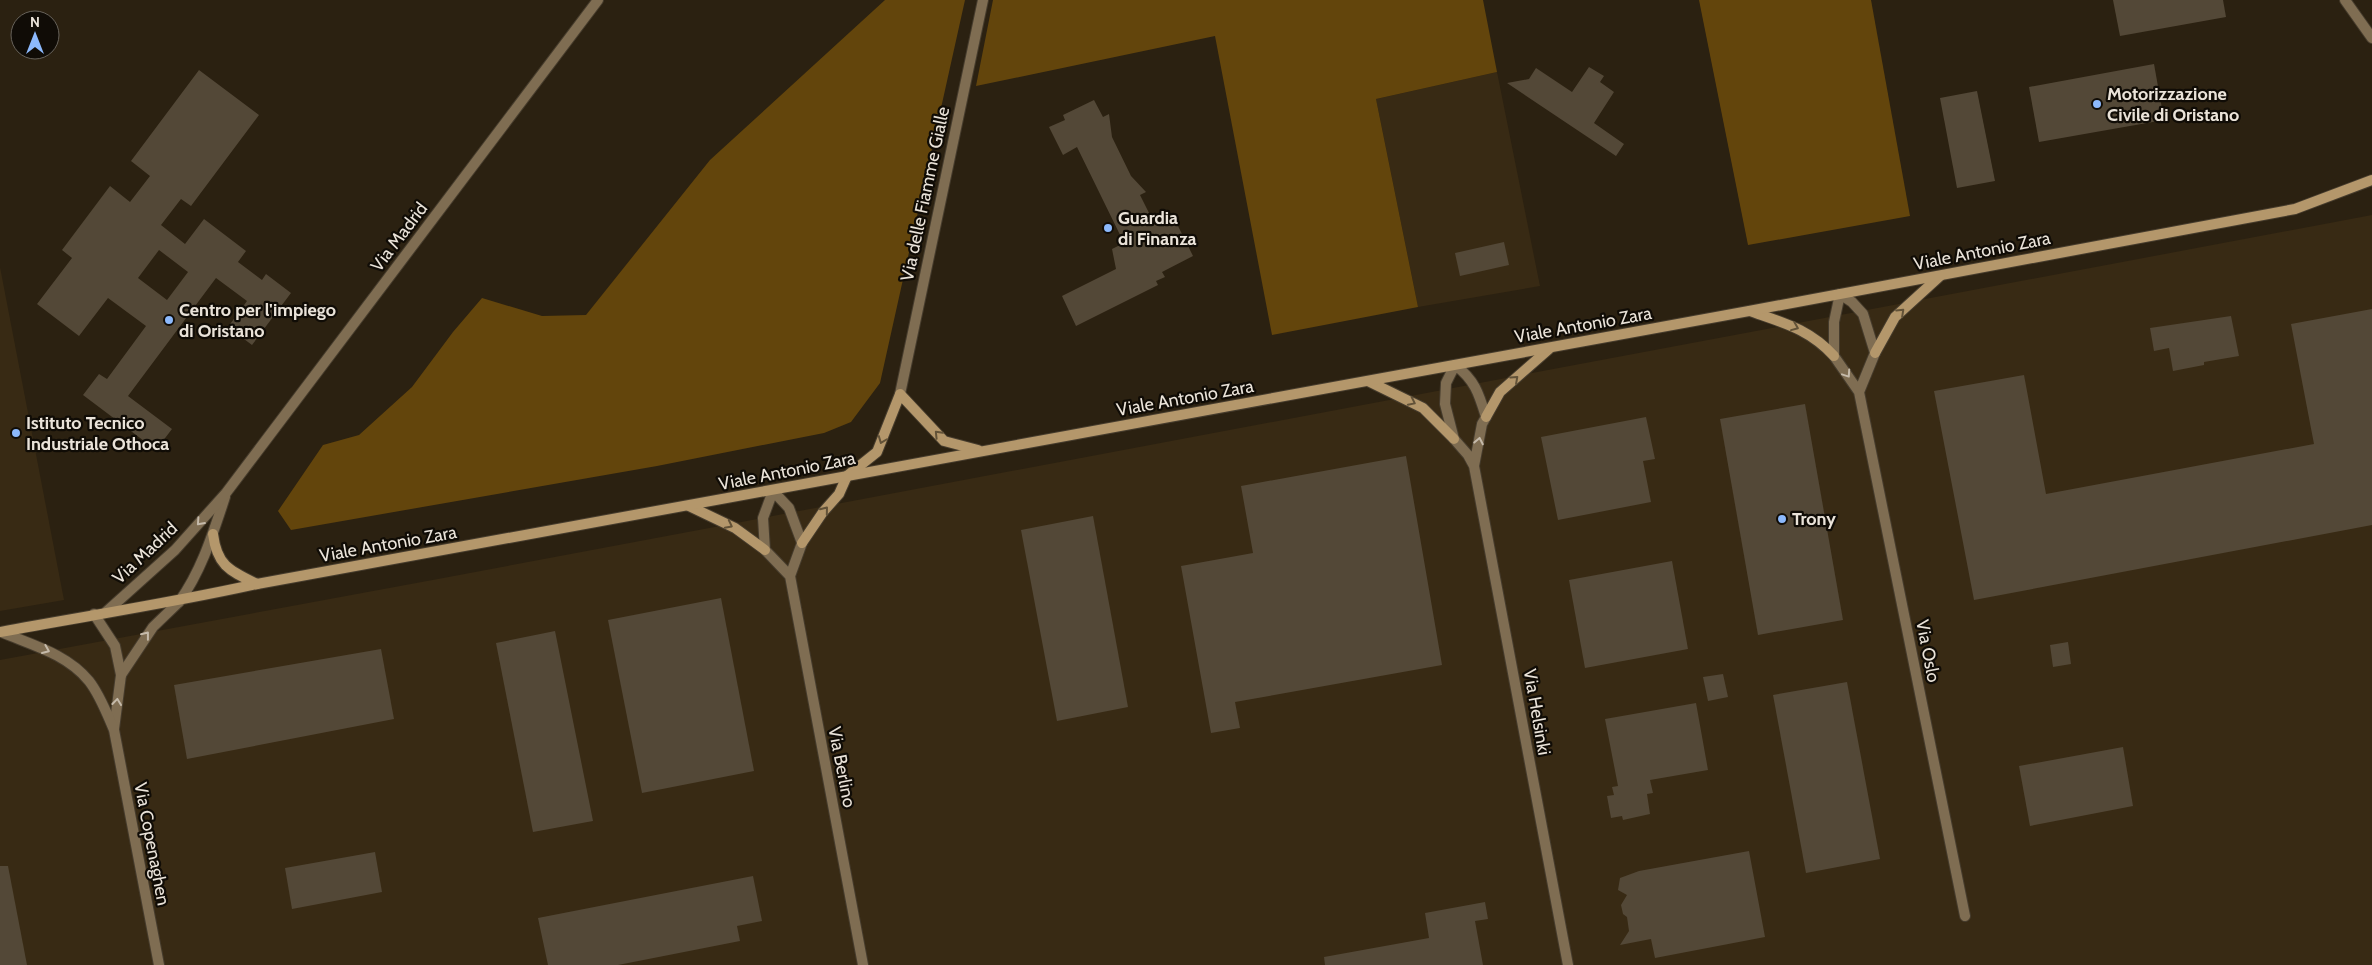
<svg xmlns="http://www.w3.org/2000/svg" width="2372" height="965" viewBox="0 0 2372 965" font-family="Cabin,sans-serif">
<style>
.built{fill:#382a14}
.green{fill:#63450c}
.building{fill:#534837;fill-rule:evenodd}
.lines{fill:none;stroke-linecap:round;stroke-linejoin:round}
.minor-casing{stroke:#463c2d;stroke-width:12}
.tertiary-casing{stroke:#463c2d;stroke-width:12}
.secondary-casing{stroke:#463c2d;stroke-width:12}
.minor{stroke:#7f6d52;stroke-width:10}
.tertiary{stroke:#7f6d52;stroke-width:10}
.secondary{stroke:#b4976b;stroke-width:10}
.oneway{stroke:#625238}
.oneway2{stroke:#c5baaa}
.poi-dot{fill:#8cb9fc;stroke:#100c06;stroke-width:2}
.labels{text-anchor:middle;stroke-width:4.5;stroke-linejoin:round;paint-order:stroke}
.poi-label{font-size:18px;font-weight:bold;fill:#eae3d9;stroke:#100c06;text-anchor:start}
.street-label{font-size:18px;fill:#eae3d9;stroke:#100c06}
</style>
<rect width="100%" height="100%" fill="#2b2111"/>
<g class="built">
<path d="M1497,72L1540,286L1418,307L1376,99Z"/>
<path d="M2372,215V965H0V660L438,579Z"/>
<path d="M0,267L64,600L0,611Z"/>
</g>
<g class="green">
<path d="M885,0H965L880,383L851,422L824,433L657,466L291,530L278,511L323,445L359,435L412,387L453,332L482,298L542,316L586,315L710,160Z"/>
<path d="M993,0H1483L1497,72L1376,99L1418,307L1272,335L1215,36L976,86Z"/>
<path d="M1699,0H1871L1910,216L1748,245Z"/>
</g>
<g class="building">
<path d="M2113,0H2223L2226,17L2120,36Z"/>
<path d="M2154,64L2164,120L2039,142L2029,87Z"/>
<path d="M1589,67L1604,76L1600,82L1614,92L1594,123L1624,144L1616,156L1507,83L1529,79L1536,68L1572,92Z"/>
<path d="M199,70L259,115L191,206L181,199L161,225L185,244L204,219L246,251L238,262L262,280L266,274L291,293L252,345L228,327L247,301L216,278L128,396L172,429L156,450L83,395L99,374L107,379L146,326L108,298L79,336L37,304L72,258L62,250L110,186L130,202L150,176L131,161ZM159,250L188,272L167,300L138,278Z"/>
<path d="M1977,91L1995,181L1957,188L1940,98Z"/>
<path d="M1094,100L1103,117L1109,114L1112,137L1131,176L1146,192L1140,195L1155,225L1173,216L1193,256L1162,272L1165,277L1156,281L1158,285L1076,326L1062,296L1116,269L1112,249L1124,243L1077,147L1063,155L1049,127L1065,120L1063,115Z"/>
<path d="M1504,242L1509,265L1460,276L1455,253Z"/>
<path d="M2372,309V525L1974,600L1934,391L2024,375L2046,494L2314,444L2291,324Z"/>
<path d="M2231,316L2239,356L2204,362V365L2173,371L2169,348L2154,351L2150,328Z"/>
<path d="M1805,404L1843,620L1758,635L1720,419Z"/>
<path d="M1646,417L1655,459L1643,461L1651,502L1558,520L1541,437Z"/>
<path d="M1406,456L1442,665L1235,702L1240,728L1211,733L1181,566L1253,553L1241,486Z"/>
<path d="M1093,516L1128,707L1057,721L1021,530Z"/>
<path d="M1672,561L1688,649L1585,668L1569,580Z"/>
<path d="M721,598L754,771L642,793L608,620Z"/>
<path d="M555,631L593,821L533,832L496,643Z"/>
<path d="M2068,642L2071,664L2053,667L2050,645Z"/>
<path d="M381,649L394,719L187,759L174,685Z"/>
<path d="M1723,674L1728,697L1708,701L1703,677Z"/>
<path d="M1847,682L1880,859L1806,873L1773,695Z"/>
<path d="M1696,703L1708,770L1650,780L1653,793L1647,794L1650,814L1623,820L1622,816L1611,818L1607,796L1614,795L1612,787L1618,786L1605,719Z"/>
<path d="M2123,747L2133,806L2030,826L2019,766Z"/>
<path d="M1749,851L1765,937L1655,958L1651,939L1620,945L1629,931L1627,917L1623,914L1621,905L1627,895L1618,890L1620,878L1639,871Z"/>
<path d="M375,852L382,892L292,909L285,868Z"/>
<path d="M0,866H8L27,965H0Z"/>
<path d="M753,876L762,921L737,926L740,941L618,965H548L538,918Z"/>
<path d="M1485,902L1488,919L1475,921L1483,965H1325L1324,957L1429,938L1425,913Z"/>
</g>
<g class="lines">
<defs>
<g id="minor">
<path d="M2345,0L2372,38"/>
<path d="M1859,392L1875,353L1863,314L1852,302L1840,294L1834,322V356L1859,392L1965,916"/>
<path d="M900,394L983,0"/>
<path d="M1474,466L1482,424L1486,417C1479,394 1475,380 1455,365L1446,383L1445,404L1454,439L1468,455L1474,466L1568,965"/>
<path d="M790,576L765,550L763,518L773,491L789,508L802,543L790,576L863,965"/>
<path d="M94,614L115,646L121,675L114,729"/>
<path d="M1,632C32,645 67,654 89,681C100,695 107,714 114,730L159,965"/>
<path d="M121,675L153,627L179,602"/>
</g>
<g id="tertiary">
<path d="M179,602C202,570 213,533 225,497"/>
<path d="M106,612L175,550L226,493L598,0"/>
</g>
<g id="secondary">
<path d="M1750,311C1784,323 1809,329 1834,356"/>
<path d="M1875,353L1895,317L1940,276"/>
<path d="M1368,381L1423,408L1454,439"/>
<path d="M1486,417L1500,392L1549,349"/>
<path d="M689,506L735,528L765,550"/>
<path d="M213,534C217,566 230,571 257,584"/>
<path d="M802,543L823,512L839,494L847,476L877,452L900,394L944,441L978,450"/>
<path d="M0,632C86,616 172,603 257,584L1749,311L2295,209L2372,180"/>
</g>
</defs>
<use href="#minor" class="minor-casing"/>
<use href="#tertiary" class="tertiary-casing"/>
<use href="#secondary" class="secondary-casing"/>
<use href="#minor" class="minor"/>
<use href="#tertiary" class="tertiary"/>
<use href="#secondary" class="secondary"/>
</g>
<defs><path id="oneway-chevron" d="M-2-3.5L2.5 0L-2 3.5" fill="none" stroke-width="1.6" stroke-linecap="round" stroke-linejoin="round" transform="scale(1.25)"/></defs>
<g class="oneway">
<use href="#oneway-chevron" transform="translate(1901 312) rotate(-43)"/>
<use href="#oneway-chevron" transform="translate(1795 327) rotate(22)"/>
<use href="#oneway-chevron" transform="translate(1515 379) rotate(-42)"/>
<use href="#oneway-chevron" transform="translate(1412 402) rotate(26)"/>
<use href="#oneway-chevron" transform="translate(938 434) rotate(-134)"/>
<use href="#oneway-chevron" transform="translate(882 440) rotate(111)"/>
<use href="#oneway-chevron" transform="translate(825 510) rotate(-51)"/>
<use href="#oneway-chevron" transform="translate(729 525) rotate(27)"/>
</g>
<g class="oneway2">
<use href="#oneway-chevron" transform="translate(1847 374) rotate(56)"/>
<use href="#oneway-chevron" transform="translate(1479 441) rotate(-79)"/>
<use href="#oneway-chevron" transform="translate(200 522) rotate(132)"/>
<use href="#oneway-chevron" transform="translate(146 635) rotate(-52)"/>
<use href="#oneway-chevron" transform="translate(46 650) rotate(23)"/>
<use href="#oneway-chevron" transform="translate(117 702) rotate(-83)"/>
</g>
<g class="poi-dot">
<circle cx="2097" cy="104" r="5"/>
<circle cx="1108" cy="228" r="5"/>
<circle cx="169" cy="320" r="5"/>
<circle cx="16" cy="433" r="5"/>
<circle cx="1782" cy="519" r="5"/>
</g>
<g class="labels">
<g class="poi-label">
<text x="2107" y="100">Motorizzazione<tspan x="2107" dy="21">Civile di Oristano</tspan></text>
<text x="1118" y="224">Guardia<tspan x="1118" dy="21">di Finanza</tspan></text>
<text x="179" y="316">Centro per l'impiego<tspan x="179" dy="21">di Oristano</tspan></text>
<text x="26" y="429">Istituto Tecnico<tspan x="26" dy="21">Industriale Othoca</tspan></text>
<text x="1792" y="525">Trony</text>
</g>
<g class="street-label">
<text transform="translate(925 194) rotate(-78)" y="6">Via delle Fiamme Gialle</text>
<text transform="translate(399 237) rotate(-53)" y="6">Via Madrid</text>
<text transform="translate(1982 251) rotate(-11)" y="6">Viale Antonio Zara</text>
<text transform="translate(1583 325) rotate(-10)" y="6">Viale Antonio Zara</text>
<text transform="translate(1185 398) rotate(-10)" y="6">Viale Antonio Zara</text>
<text transform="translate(787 471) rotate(-11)" y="6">Viale Antonio Zara</text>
<text transform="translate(388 544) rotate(-10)" y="6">Viale Antonio Zara</text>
<text transform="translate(145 553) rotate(-43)" y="6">Via Madrid</text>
<text transform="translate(1928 651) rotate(79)" y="6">Via Oslo</text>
<text transform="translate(1537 712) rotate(80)" y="6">Via Helsinki</text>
<text transform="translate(842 767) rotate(79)" y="6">Via Berlino</text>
<text transform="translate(152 844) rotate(79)" y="6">Via Copenaghen</text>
</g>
</g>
<g transform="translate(35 35)"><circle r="24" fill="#100c06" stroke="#67625a"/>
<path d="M0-4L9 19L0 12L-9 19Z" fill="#8cb9fc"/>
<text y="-8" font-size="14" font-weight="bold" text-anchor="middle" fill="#eae3d9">N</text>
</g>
</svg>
